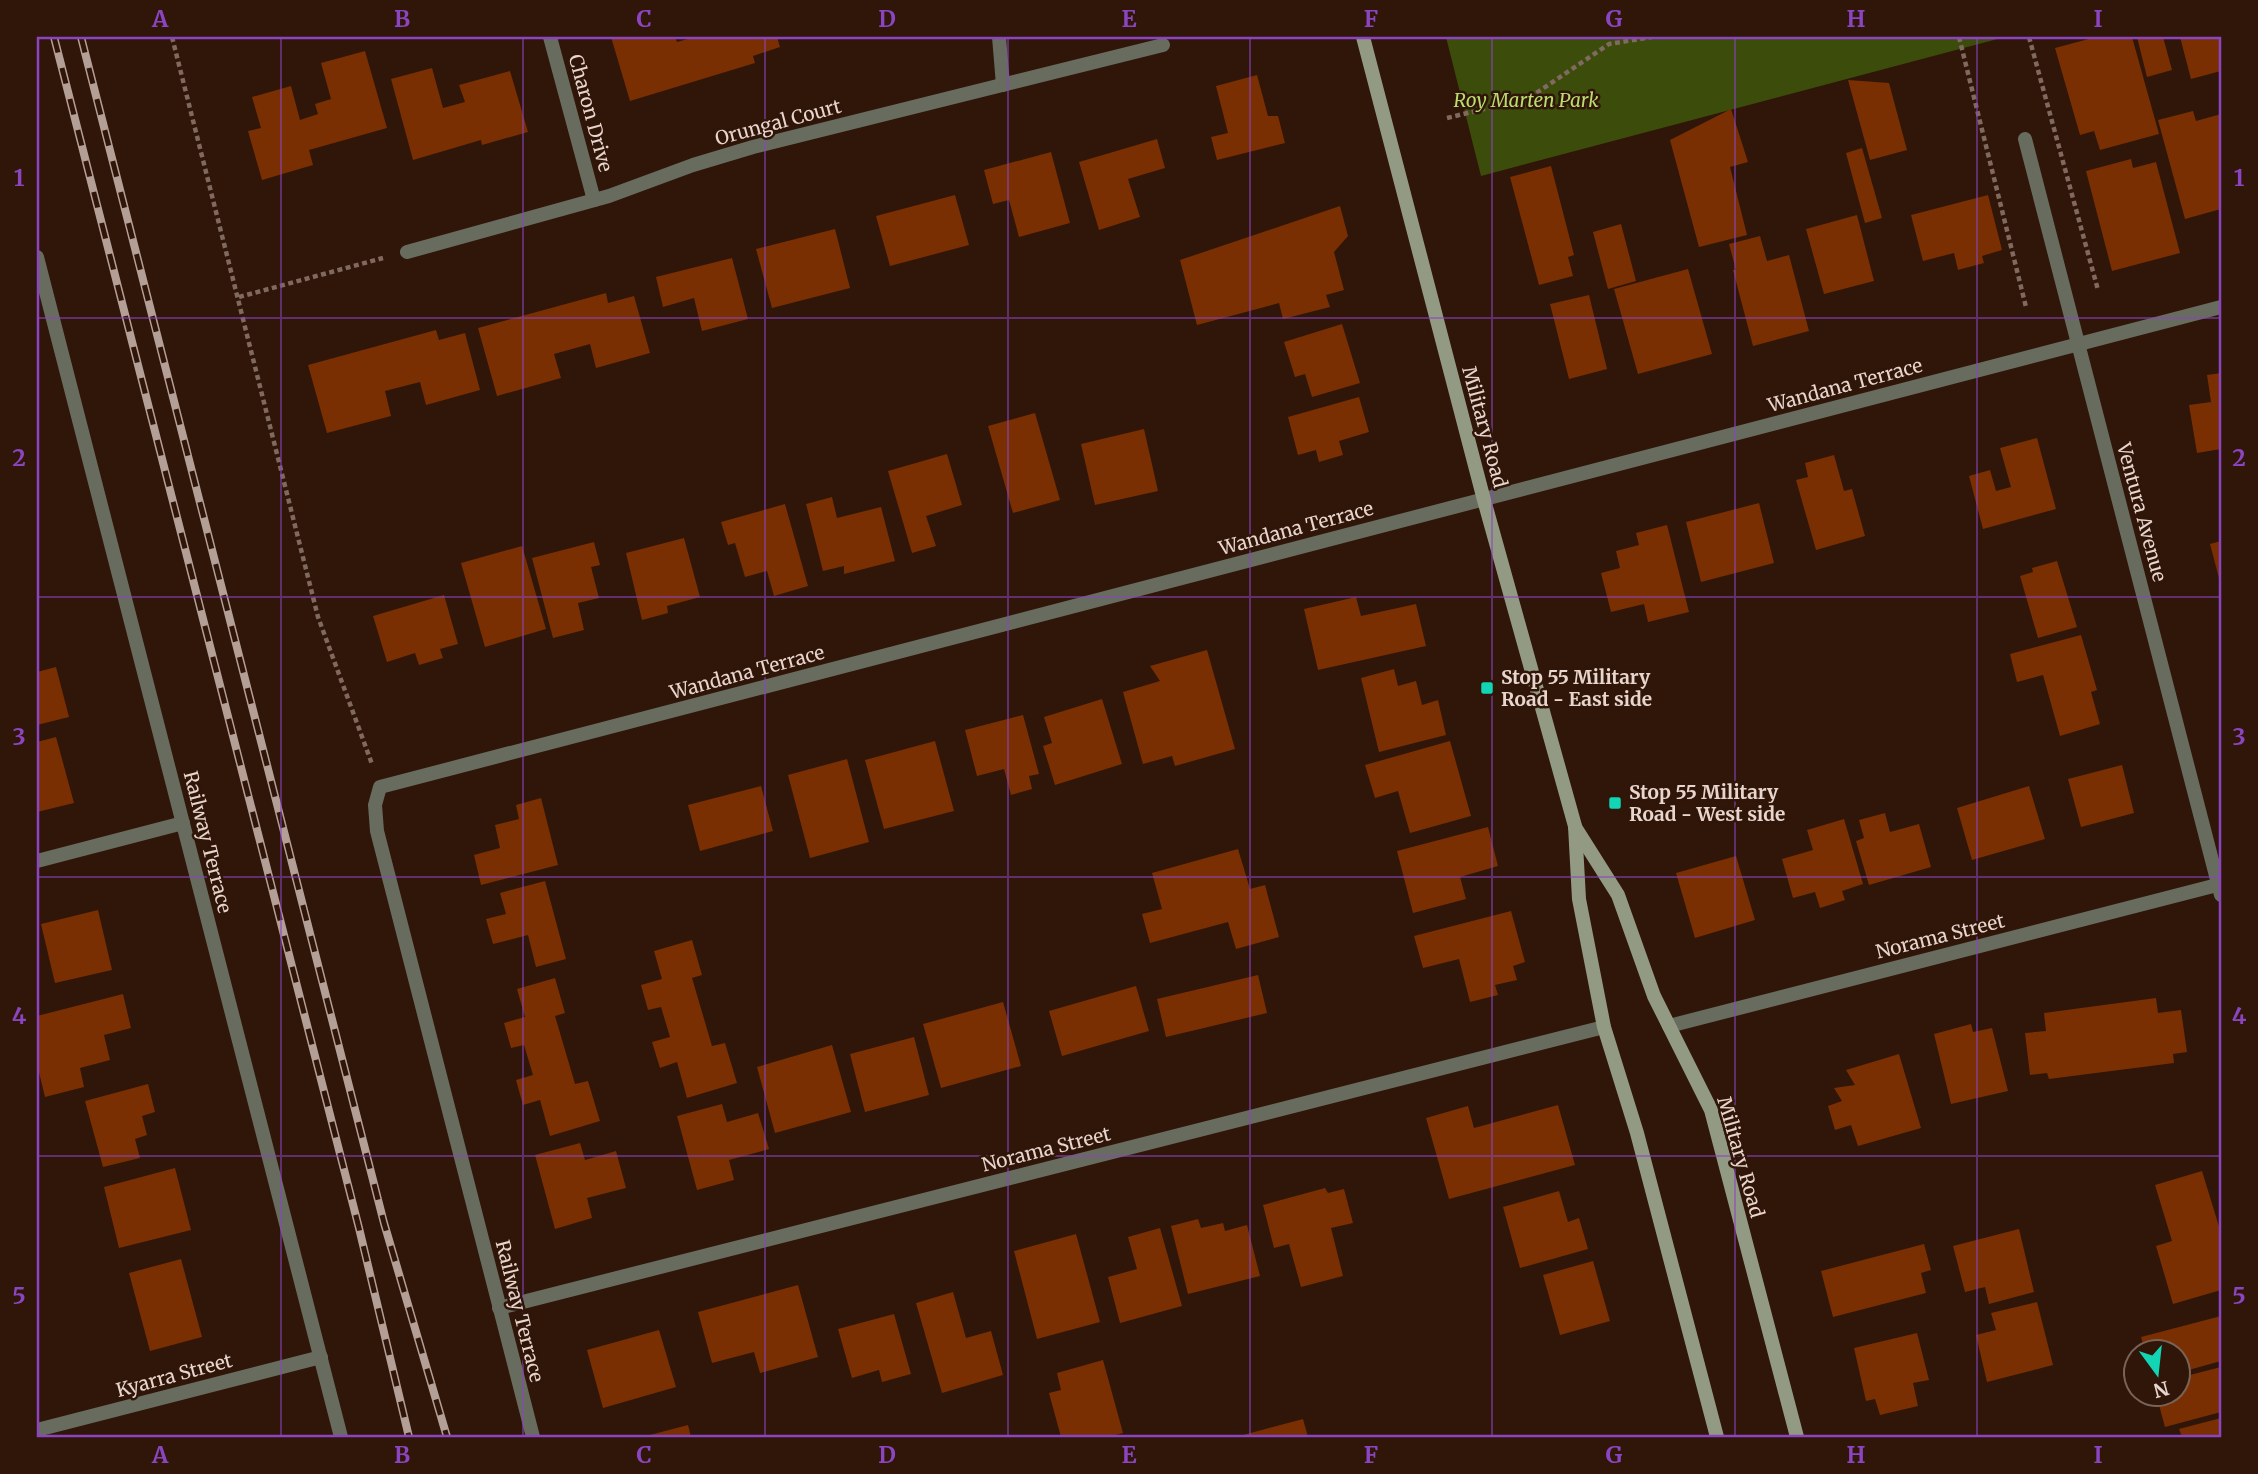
<svg xmlns="http://www.w3.org/2000/svg" width="2258" height="1474" viewBox="0 0 2258 1474" font-family="Merriweather,serif">
<style>
.green{fill:#3b4c0b}
.building{fill:#792f02}
.lines{fill:none;stroke-linecap:round;stroke-linejoin:round}
.path{stroke:#80695e;stroke-width:4.5;stroke-dasharray:5 3.5;stroke-linecap:butt}
.street{stroke:#686c5f;stroke-width:14}
.secondary{stroke:#929a84;stroke-width:14}
.rail-casing{stroke:#b49f96;stroke-width:8}
.rail{stroke:#301509;stroke-width:5;stroke-dasharray:16;stroke-linecap:butt}
.grid{fill:none;stroke:#8b45c1;stroke-width:2;stroke-opacity:0.55}
.poi-dot{fill:#11d5b4;stroke:#301509;stroke-width:2.5}
.labels{text-anchor:middle;stroke-width:5;stroke-linejoin:round;paint-order:stroke}
.park-label{font-size:19px;font-style:italic;fill:#bade6e;stroke:#301509}
.street-label{font-size:19px;fill:#e8d5cd;stroke:#301509}
.poi-label{font-size:19px;font-weight:bold;fill:#e8d5cd;stroke:#301509;text-anchor:start}
.neatline{fill:none;stroke:#8b45c1;stroke-width:2.5}
.grid-label{font-size:23px;text-anchor:middle;font-weight:bold;fill:#8b45c1}
</style>
<rect width="100%" height="100%" fill="#301509"/>
<path class="green" d="M1446,37H2005L1481,176Z"/>
<g class="building">
<path d="M611,37H675L677,42L695,37H777L780,47L753,56L755,63L630,101Z"/>
<path d="M2096,37H2132L2159,134L2100,150L2094,131L2080,135L2055,48Z"/>
<path d="M2137,37H2163L2172,70L2147,77Z"/>
<path d="M2180,37H2221V71L2191,79Z"/>
<path d="M365,51L387,128L309,150L313,165L262,180L248,131L261,128L252,97L291,86L300,120L318,114L315,104L331,99L321,63Z"/>
<path d="M432,68L443,108L465,102L459,85L510,71L528,132L482,145L481,140L413,160L391,79Z"/>
<path d="M1257,75L1268,116H1278L1285,143L1217,160L1211,137L1228,133L1216,86Z"/>
<path d="M1848,80L1889,83L1907,150L1870,160Z"/>
<path d="M1731,109L1748,162L1730,167L1747,235L1699,247L1670,140Z"/>
<path d="M2193,111L2196,121L2221,114V209L2185,219L2158,120Z"/>
<path d="M1157,139L1165,168L1128,179L1140,217L1099,230L1079,162Z"/>
<path d="M1862,148L1882,218L1865,223L1846,153Z"/>
<path d="M1051,152L1070,223L1019,237L1009,200L993,204L984,170Z"/>
<path d="M2131,159L2133,168L2156,162L2180,253L2112,271L2086,171Z"/>
<path d="M1551,166L1574,255L1568,257L1573,276L1539,285L1510,177Z"/>
<path d="M955,195L969,245L890,266L876,216Z"/>
<path d="M1988,195L2002,250L1982,256L1984,263L1958,270L1954,253L1923,261L1911,215Z"/>
<path d="M1340,206L1348,236L1334,252L1344,290L1326,295L1330,307L1283,319L1279,303L1197,325L1180,260Z"/>
<path d="M1857,215L1874,281L1824,294L1806,229Z"/>
<path d="M1621,224L1636,281L1608,289L1593,232Z"/>
<path d="M835,229L850,288L772,308L756,249Z"/>
<path d="M1760,236L1767,261L1789,255L1809,331L1753,346L1733,270H1736L1729,244Z"/>
<path d="M732,258L748,319L702,331L694,298L663,307L656,277Z"/>
<path d="M1688,269L1712,354L1638,374L1614,289Z"/>
<path d="M606,293L608,303L634,296L650,353L596,368L590,344L554,354L561,378L497,396L478,328Z"/>
<path d="M1589,295L1607,369L1569,379L1550,304Z"/>
<path d="M1342,324L1360,383L1312,397L1305,374L1295,377L1284,342Z"/>
<path d="M436,330L439,340L465,333L480,390L426,405L420,382L385,391L391,416L327,433L308,365Z"/>
<path d="M2221,373V449L2197,453L2189,405L2211,402L2207,375Z"/>
<path d="M1359,397L1369,432L1339,441L1343,455L1319,462L1316,450L1298,455L1288,417Z"/>
<path d="M1035,413L1060,500L1013,513L988,426Z"/>
<path d="M1144,429L1158,491L1095,505L1081,444Z"/>
<path d="M2037,438L2056,509L1983,529L1969,476L1990,470L1996,491L2011,487L2000,448Z"/>
<path d="M947,454L962,505L926,516L936,546L912,553L888,471Z"/>
<path d="M1834,455L1844,491L1852,489L1865,536L1816,550L1796,480L1808,477L1805,463Z"/>
<path d="M832,497L837,518L881,507L895,561L844,574V566L823,571L806,504Z"/>
<path d="M1759,503L1774,563L1701,582L1686,522Z"/>
<path d="M785,504L808,586L774,596L767,571L745,577L735,543L728,545L721,522Z"/>
<path d="M1667,525L1689,612L1648,622L1644,604L1611,612L1601,573L1620,568L1616,551L1639,545L1636,533Z"/>
<path d="M684,538L700,597L667,606L668,613L642,620L626,553Z"/>
<path d="M2221,541V577L2219,578L2210,544Z"/>
<path d="M594,542L600,565L591,567L599,598L578,603L584,630L553,638L532,558Z"/>
<path d="M522,546L546,629L485,647L461,563Z"/>
<path d="M2057,561L2077,627L2038,638L2020,576L2033,572L2032,568Z"/>
<path d="M444,595L458,644L440,649L443,658L419,665L415,653L387,662L373,616Z"/>
<path d="M1356,597L1361,616L1416,604L1426,646L1318,670L1304,609Z"/>
<path d="M2081,635L2097,690L2091,692L2100,724L2060,736L2043,675L2017,682L2010,654Z"/>
<path d="M1207,650L1235,749L1175,766L1172,756L1143,764L1123,692L1160,681L1150,666Z"/>
<path d="M56,667L69,717L37,725V672Z"/>
<path d="M1394,669L1398,686L1416,681L1422,705L1438,700L1446,735L1379,752L1361,678Z"/>
<path d="M1102,699L1122,764L1055,785L1043,746L1052,743L1044,717Z"/>
<path d="M1023,715L1039,774L1029,776L1032,789L1011,795L1004,769L977,776L965,730Z"/>
<path d="M56,737L74,803L37,812V742Z"/>
<path d="M935,741L954,811L884,829L865,760Z"/>
<path d="M1450,741L1471,816L1410,833L1398,791L1375,798L1365,765Z"/>
<path d="M847,759L869,842L810,858L788,775Z"/>
<path d="M2122,765L2134,813L2081,827L2068,779Z"/>
<path d="M761,786L773,831L700,851L688,805Z"/>
<path d="M2029,786L2045,839L1972,860L1957,808Z"/>
<path d="M541,798L558,865L481,885L474,855L500,848L495,825L519,819L516,805Z"/>
<path d="M1885,813L1890,832L1919,824L1931,867L1869,885L1856,841L1864,838L1859,820Z"/>
<path d="M1844,819L1863,884L1842,891L1845,900L1820,908L1815,892L1793,898L1782,859L1813,850L1807,830Z"/>
<path d="M1488,827L1498,866L1460,877L1466,899L1413,913L1397,851Z"/>
<path d="M1238,849L1250,889L1265,885L1279,937L1236,949L1228,922L1150,943L1142,914L1162,909L1152,873Z"/>
<path d="M1736,856L1755,920L1695,938L1676,873Z"/>
<path d="M545,881L566,959L536,967L528,935L493,944L486,919L506,914L500,893Z"/>
<path d="M98,910L112,970L55,983L41,924Z"/>
<path d="M1511,911L1525,962L1513,966L1517,980L1495,985L1498,995L1470,1002L1459,959L1423,968L1414,936Z"/>
<path d="M692,940L702,975L692,978L712,1046L725,1043L737,1083L687,1098L677,1062L660,1068L652,1042L670,1037L661,1007L648,1010L641,985L662,979L654,951Z"/>
<path d="M1258,975L1267,1013L1166,1037L1157,999Z"/>
<path d="M555,978L565,1013L555,1016L575,1084L588,1081L600,1121L550,1136L540,1100L523,1105L516,1080L533,1075L524,1045L511,1048L504,1023L525,1017L517,989Z"/>
<path d="M1136,986L1149,1031L1062,1056L1049,1011Z"/>
<path d="M123,994L131,1028L104,1035L110,1060L80,1068L84,1087L45,1097L37,1064V1016Z"/>
<path d="M2156,998L2158,1013L2181,1010L2187,1052L2173,1054L2174,1063L2049,1079L2047,1073L2030,1075L2025,1033L2046,1031L2044,1013Z"/>
<path d="M1003,1002L1021,1066L941,1088L923,1024Z"/>
<path d="M1971,1024L1973,1032L1992,1028L2008,1091L1951,1104L1934,1034Z"/>
<path d="M914,1037L929,1095L865,1112L850,1054Z"/>
<path d="M832,1045L851,1112L775,1133L757,1067Z"/>
<path d="M1899,1054L1921,1128L1858,1146L1851,1125L1835,1130L1828,1106L1842,1101L1834,1088L1855,1085L1846,1070Z"/>
<path d="M148,1084L155,1112L142,1116L147,1135L135,1139L140,1158L103,1167L85,1101Z"/>
<path d="M722,1104L727,1122L758,1113L769,1149L729,1160L734,1180L697,1190L677,1116Z"/>
<path d="M1558,1105L1575,1165L1449,1199L1426,1118L1468,1106L1474,1128Z"/>
<path d="M580,1143L585,1160L616,1151L626,1188L587,1198L592,1218L555,1229L535,1155Z"/>
<path d="M175,1168L191,1230L119,1248L104,1187Z"/>
<path d="M2202,1171L2221,1233V1290L2173,1304L2156,1246L2172,1241L2155,1185Z"/>
<path d="M1325,1188L1328,1193L1344,1189L1353,1223L1331,1228L1343,1276L1301,1287L1289,1244L1274,1248L1263,1205Z"/>
<path d="M1559,1191L1568,1222L1579,1218L1588,1249L1520,1268L1503,1207Z"/>
<path d="M1198,1219L1201,1228L1223,1223L1225,1231L1247,1225L1260,1276L1188,1294L1171,1226Z"/>
<path d="M1160,1228L1182,1306L1120,1323L1108,1277L1137,1269L1128,1237Z"/>
<path d="M2019,1229L2034,1292L1989,1304L1985,1287L1965,1292L1953,1246Z"/>
<path d="M1076,1234L1100,1322L1037,1339L1014,1251Z"/>
<path d="M1924,1244L1931,1270L1921,1273L1926,1293L1833,1317L1821,1271Z"/>
<path d="M181,1259L202,1337L150,1351L129,1273Z"/>
<path d="M1593,1261L1610,1321L1560,1335L1543,1275Z"/>
<path d="M798,1285L818,1357L760,1373L754,1352L712,1363L698,1312Z"/>
<path d="M953,1292L966,1338L991,1331L1003,1375L942,1393L916,1303Z"/>
<path d="M2037,1302L2053,1365L1987,1382L1976,1335L1996,1330L1991,1313Z"/>
<path d="M894,1314L911,1374L882,1382L879,1370L852,1378L838,1329Z"/>
<path d="M2221,1316V1361L2178,1373V1352H2145L2141,1337Z"/>
<path d="M659,1330L676,1387L603,1408L587,1350Z"/>
<path d="M1917,1333L1929,1380L1913,1383L1918,1406L1880,1415L1875,1399L1866,1401L1854,1348Z"/>
<path d="M1103,1360L1123,1433L1108,1437H1061L1049,1393L1061,1390L1057,1373Z"/>
<path d="M2221,1367V1412L2165,1427L2156,1394H2178V1378Z"/>
<path d="M2221,1418V1437H2182L2179,1429Z"/>
<path d="M1303,1419L1308,1437H1244L1243,1435Z"/>
<path d="M688,1425L691,1437H646V1436Z"/>
</g>
<g class="lines">
<g class="path">
<path d="M172,37L318,617L372,764"/>
<path d="M1959,37L2026,307"/>
<path d="M2029,37L2098,290"/>
<path d="M1447,118L1529,98L1609,44L1652,37"/>
<path d="M239,297L383,258"/>
</g>
<g class="street">
<path d="M550,37L594,200"/>
<path d="M999,37L1003,85"/>
<path d="M2025,139L2221,895"/>
<path d="M407,252L609,196L693,165L753,147L1163,45"/>
<path d="M37,257L341,1437"/>
<path d="M37,861L183,823"/>
<path d="M1669,1026L2221,884"/>
<path d="M499,1308L1604,1027"/>
<path d="M37,1430L321,1357"/>
<path d="M533,1437L377,831L375,805L380,787L2221,307"/>
</g>
<g class="secondary">
<path d="M1363,37L1484,500L1575,826L1579,899L1604,1027L1637,1133L1717,1437"/>
<path d="M1575,827L1618,895L1654,996L1711,1110L1797,1437"/>
</g>
<defs>
<g id="rail">
<path d="M54,37L359,1228L409,1437"/>
<path d="M81,37L384,1223L447,1437"/>
</g>
</defs>
<use href="#rail" class="rail-casing"/>
<use href="#rail" class="rail"/>
</g>
<path class="grid" d="M281,37V1437M523,37V1437M765,37V1437M1008,37V1437M1250,37V1437M1492,37V1437M1735,37V1437M1977,37V1437M37,318H2221M37,597H2221M37,877H2221M37,1156H2221"/>
<g class="poi-dot">
<rect x="1480" y="681" width="14" height="14" rx="3.5"/>
<rect x="1608" y="796" width="14" height="14" rx="3.5"/>
</g>
<g class="labels">
<g class="park-label">
<text x="1526" y="107">Roy Marten Park</text>
</g>
<g class="street-label">
<text transform="translate(591 113) rotate(75)" y="7">Charon Drive</text>
<text transform="translate(778 122) rotate(-15)" y="7">Orungal Court</text>
<text transform="translate(1845 385) rotate(-15)" y="7">Wandana Terrace</text>
<text transform="translate(1485 427) rotate(75)" y="7">Military Road</text>
<text transform="translate(2142 512) rotate(75)" y="7">Ventura Avenue</text>
<text transform="translate(1296 528) rotate(-15)" y="7">Wandana Terrace</text>
<text transform="translate(747 672) rotate(-15)" y="7">Wandana Terrace</text>
<text transform="translate(208 842) rotate(76)" y="7">Railway Terrace</text>
<text transform="translate(1940 936) rotate(-14)" y="7">Norama Street</text>
<text transform="translate(1046 1149) rotate(-14)" y="7">Norama Street</text>
<text transform="translate(1741 1157) rotate(74)" y="7">Military Road</text>
<text transform="translate(520 1311) rotate(76)" y="7">Railway Terrace</text>
<text transform="translate(174 1375) rotate(-15)" y="7">Kyarra Street</text>
</g>
<g class="poi-label">
<text x="1501" y="684">Stop 55 Military<tspan x="1501" dy="22">Road - East side</tspan></text>
<text x="1629" y="799">Stop 55 Military<tspan x="1629" dy="22">Road - West side</tspan></text>
</g>
</g>
<rect width="2258" height="1474" fill="none" stroke="#301509" stroke-width="77"/>
<g transform="translate(2157 1373) rotate(165)"><circle r="33" fill="#301509" stroke="#7a6257" stroke-width="2"/>
<path d="M0-5L12 26L0 18L-12 26Z" fill="#11d5b4"/>
<text y="-10" font-size="19" font-weight="bold" text-anchor="middle" fill="#e8d5cd">N</text>
</g>
<rect x="38" y="38" width="2182" height="1398" class="neatline"/>
<g class="grid-label">
<text x="160" y="27">A</text>
<text x="402" y="27">B</text>
<text x="644" y="27">C</text>
<text x="887" y="27">D</text>
<text x="1129" y="27">E</text>
<text x="1371" y="27">F</text>
<text x="1614" y="27">G</text>
<text x="1856" y="27">H</text>
<text x="2098" y="27">I</text>
<text x="19" y="186">1</text>
<text x="2239" y="186">1</text>
<text x="19" y="466">2</text>
<text x="2239" y="466">2</text>
<text x="19" y="745">3</text>
<text x="2239" y="745">3</text>
<text x="19" y="1024">4</text>
<text x="2239" y="1024">4</text>
<text x="19" y="1304">5</text>
<text x="2239" y="1304">5</text>
<text x="160" y="1463">A</text>
<text x="402" y="1463">B</text>
<text x="644" y="1463">C</text>
<text x="887" y="1463">D</text>
<text x="1129" y="1463">E</text>
<text x="1371" y="1463">F</text>
<text x="1614" y="1463">G</text>
<text x="1856" y="1463">H</text>
<text x="2098" y="1463">I</text>
</g>
</svg>
